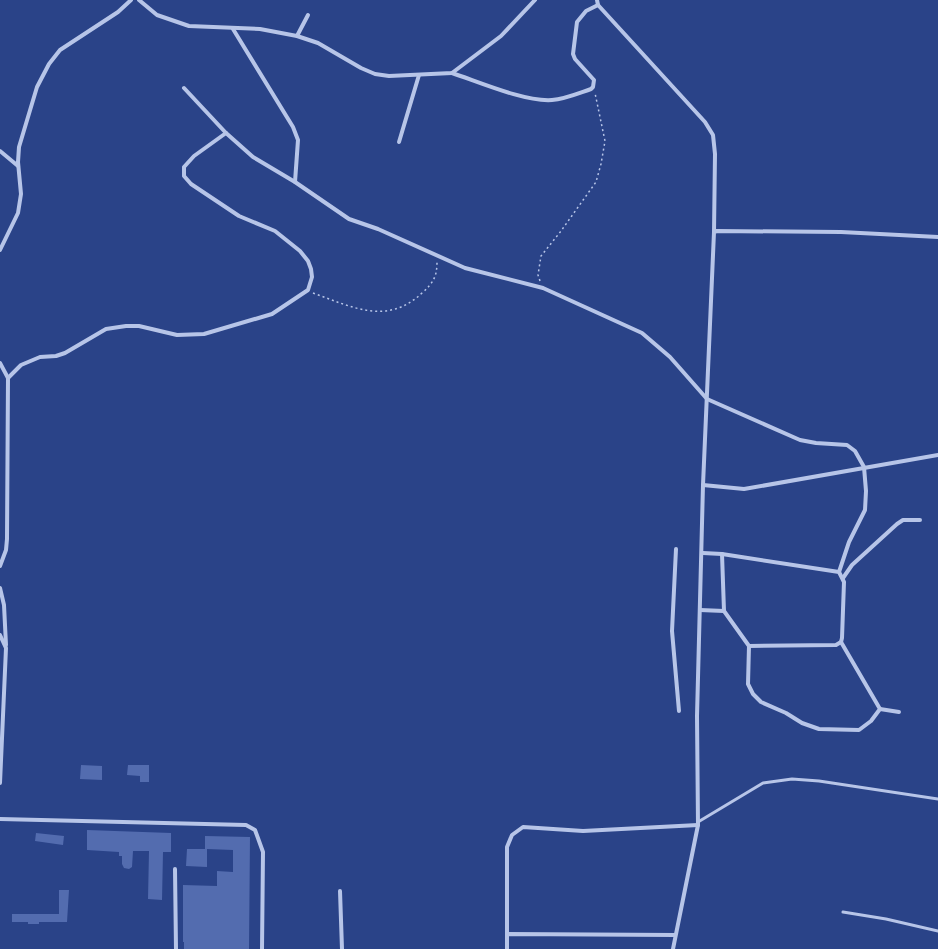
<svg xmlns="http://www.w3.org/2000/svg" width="938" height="949" viewBox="0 0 938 949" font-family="'Asap Condensed',sans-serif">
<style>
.building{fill:#536caf}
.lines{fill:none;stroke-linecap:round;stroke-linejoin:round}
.path{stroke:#b7c5e8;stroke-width:1.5;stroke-dasharray:2 3;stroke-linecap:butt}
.lane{stroke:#b7c5e8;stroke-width:3}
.street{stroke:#b7c5e8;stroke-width:4}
</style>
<rect width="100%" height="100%" fill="#2a4388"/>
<g class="building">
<path d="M81,765L102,766V780L80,779Z"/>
<path d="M128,765H149V782H140V776L127,775Z"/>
<path d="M87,830L171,833V852H163L162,900L148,899L149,851H133L132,867L129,869L124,868L122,864V856H119V852L87,850Z"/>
<path d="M36,833L64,836L63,845L35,841Z"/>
<path d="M205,836L250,837L249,949H184V942H183V885L217,886V871L233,872V850L207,849V867L186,866L187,849H205Z"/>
<path d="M59,890H69L67,922H39V924H28V922H12V914H59Z"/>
</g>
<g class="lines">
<g class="path">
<path d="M540,281L538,275L541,256L561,231L596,182L601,164L605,141L595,93"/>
<path d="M313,293C352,307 387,326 422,293C433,283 437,277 437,262"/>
</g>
<g class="lane">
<path d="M698,822L763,783L792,779L819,781L938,799"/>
<path d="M843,912L886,919L938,931"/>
</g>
<g class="street">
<path d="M139,0L157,15L189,26L260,29L297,36L318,43L361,68L375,74L389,76L452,73L501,36L535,0"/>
<path d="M597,0L598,5L705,122L713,135L715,154L714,232"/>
<path d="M233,29L293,127L298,140L295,182"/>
<path d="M297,36L308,15"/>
<path d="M452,73C479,82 525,102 552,100C565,99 579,93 591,89L593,87L594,80L575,59L573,54L577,22L586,11L598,5"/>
<path d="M184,88L226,133L253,157L295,182L349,219L378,229L465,268L543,288L642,333L670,357L707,399L800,440L816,443L847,445L855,451L864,467L866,491L865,510L849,542L839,572"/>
<path d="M399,142L419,75"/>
<path d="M0,151L18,166"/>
<path d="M0,250L18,213L21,194L18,162L19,147L37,87L49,64L60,50L118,12L131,0"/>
<path d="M0,363L8,378L7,539L6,550L0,566"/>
<path d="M8,378L21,365L40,357L56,356L65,353L106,329L126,326H139L177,335L204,334L272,314L308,290L312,277L311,269L308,261L300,251L275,231L239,216L191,184L184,176V167L194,156L226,133"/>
<path d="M703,485L744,489L938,455"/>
<path d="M676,549L672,631L679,711"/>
<path d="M722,554L724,611"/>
<path d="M843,578L852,565L897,524L903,520H920"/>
<path d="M0,588L4,605L6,645"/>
<path d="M700,610L724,611L749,646L836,645L841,642L842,638L844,582L839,572L722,554L703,553"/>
<path d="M0,635L6,648L0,783"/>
<path d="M749,646L748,684L753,694L761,702L786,713L802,723L819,729L859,730L871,721L880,709L841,642"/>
<path d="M880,709L899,712"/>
<path d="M0,819L246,825L255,830L263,852L262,949"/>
<path d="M175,869L176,949"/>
<path d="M340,891L342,949"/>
<path d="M507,934V847L512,835L523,827L583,831L698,825"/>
<path d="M507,949V934L675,935"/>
<path d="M673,949L698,825L697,716L703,485L714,232L717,231L841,232L938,237"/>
</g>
</g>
</svg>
